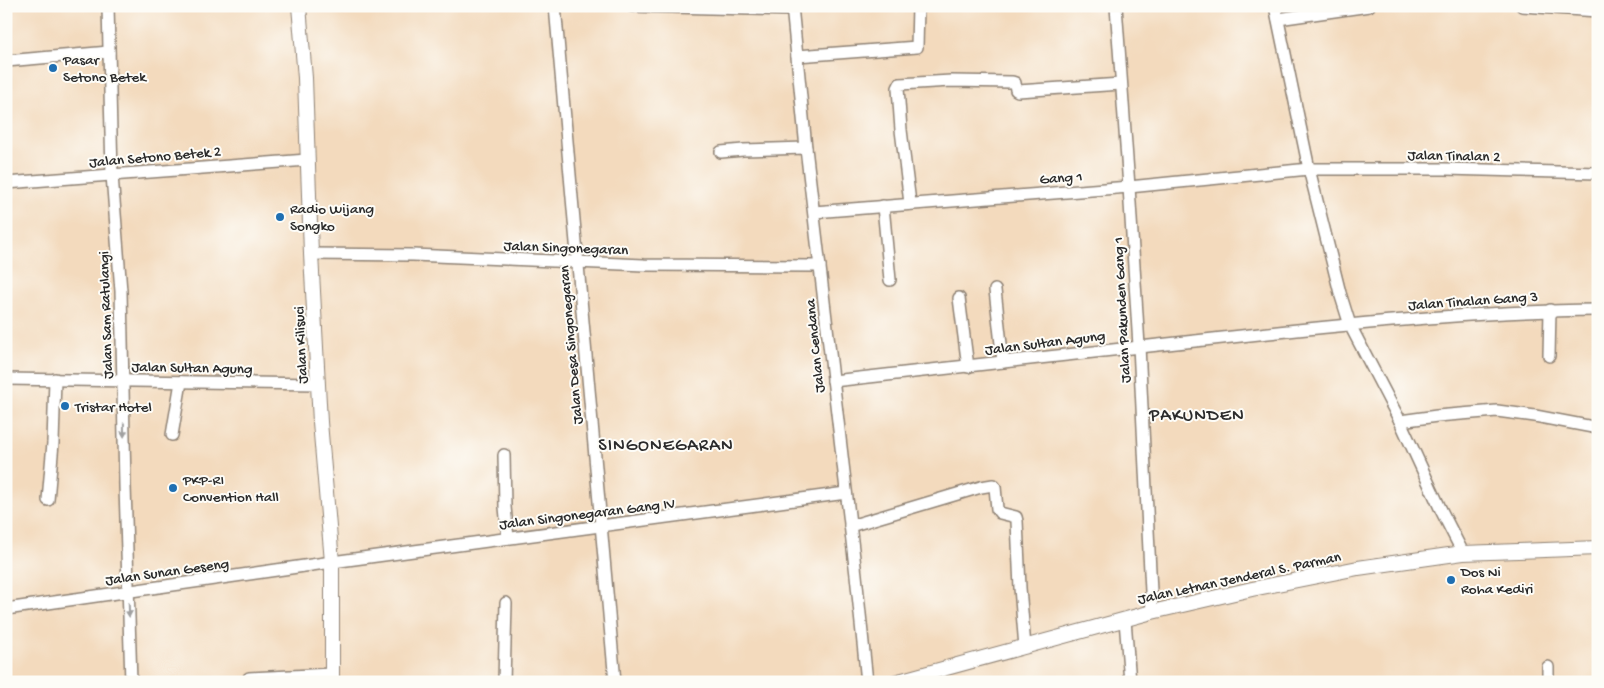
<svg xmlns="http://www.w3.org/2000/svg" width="1604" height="688" viewBox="0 0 1604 688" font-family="'Gochi Hand',sans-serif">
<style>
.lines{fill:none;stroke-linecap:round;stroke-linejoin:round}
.minor-casing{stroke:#8f8274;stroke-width:14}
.major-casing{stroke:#8f8274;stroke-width:16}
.minor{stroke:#fff;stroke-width:11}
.major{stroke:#fff;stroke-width:14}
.oneway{fill:#a0a0a0}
.poi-dot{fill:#1f6fb2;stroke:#fdfcf7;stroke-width:2}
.labels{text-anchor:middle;stroke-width:4;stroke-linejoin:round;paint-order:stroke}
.poi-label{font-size:15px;fill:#2b2b2b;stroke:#fdfcf7;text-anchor:start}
.street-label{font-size:15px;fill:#2b2b2b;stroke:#fdfcf7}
.quarter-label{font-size:18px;letter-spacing:1px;fill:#2b2b2b;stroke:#fdfcf7}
</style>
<rect width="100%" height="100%" fill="#fdfcf7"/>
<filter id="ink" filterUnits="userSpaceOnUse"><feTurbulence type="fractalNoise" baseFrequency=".02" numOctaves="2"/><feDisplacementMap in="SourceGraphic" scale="10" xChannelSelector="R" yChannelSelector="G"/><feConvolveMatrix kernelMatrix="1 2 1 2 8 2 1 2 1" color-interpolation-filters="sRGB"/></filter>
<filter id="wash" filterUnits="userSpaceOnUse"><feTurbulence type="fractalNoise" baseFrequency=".0096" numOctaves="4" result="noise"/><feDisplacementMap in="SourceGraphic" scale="20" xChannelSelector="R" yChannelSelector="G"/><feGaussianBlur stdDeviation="1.12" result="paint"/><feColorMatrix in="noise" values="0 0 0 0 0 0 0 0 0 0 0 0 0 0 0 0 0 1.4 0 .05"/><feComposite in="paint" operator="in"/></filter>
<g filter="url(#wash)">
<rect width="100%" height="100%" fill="#f3dabd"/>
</g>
<g filter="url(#ink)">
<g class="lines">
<defs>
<g id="minor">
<path d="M108,6L112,175L121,291L125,486L131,682"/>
<path d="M555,6L615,682"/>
<path d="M631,6L792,10"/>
<path d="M792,6L806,148L856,575L867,682"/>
<path d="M1116,6L1129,187L1139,346L1152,612"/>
<path d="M1275,6L1309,169L1340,293L1350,325L1400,421L1441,510L1463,553"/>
<path d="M1522,6L1598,11"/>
<path d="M1278,19L1369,6"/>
<path d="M797,56L917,47L918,6"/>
<path d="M6,61L109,52"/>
<path d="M721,152L743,150L806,148"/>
<path d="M6,183L307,160"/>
<path d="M910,203L901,130L898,88L900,84L951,81L1012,82L1015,83L1016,90L1018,91L1121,84"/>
<path d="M883,206L890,280"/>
<path d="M814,212L1129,187L1309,169H1445L1598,173"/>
<path d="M311,254L413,255L644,265L820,266"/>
<path d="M995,290L1003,362"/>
<path d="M959,298L968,367"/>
<path d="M1549,356L1550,310"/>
<path d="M6,379L318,384"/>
<path d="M833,381C981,365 1130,347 1278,332C1384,321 1491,311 1598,310"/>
<path d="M1400,421L1437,416L1497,411L1535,416L1598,428"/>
<path d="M172,435L181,382"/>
<path d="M504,455L505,507L508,538"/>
<path d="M48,500L53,443L55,379"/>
<path d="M850,526L981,487L993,485L995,487L997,509L1000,513L1016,517L1017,521L1020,588L1025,647"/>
<path d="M6,609L332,562L846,493"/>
<path d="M1125,620L1130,682"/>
<path d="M1548,667V682"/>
<path d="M249,678L332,674"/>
<path d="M504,682L506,603"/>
</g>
<g id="major">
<path d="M299,6L305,78L311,254L320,422L332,562V682"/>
<path d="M895,682L1152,612L1252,589L1358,568L1463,553L1598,548"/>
</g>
</defs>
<use href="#minor" class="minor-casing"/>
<use href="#major" class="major-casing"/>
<use href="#minor" class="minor"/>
<use href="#major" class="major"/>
</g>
<defs><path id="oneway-solid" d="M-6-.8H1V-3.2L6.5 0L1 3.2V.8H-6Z" transform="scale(1.25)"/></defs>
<g class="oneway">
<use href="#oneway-solid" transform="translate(124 430) rotate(89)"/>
<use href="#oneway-solid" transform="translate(129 610) rotate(88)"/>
</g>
</g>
<g class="poi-dot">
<circle cx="53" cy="68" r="5"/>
<circle cx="280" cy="217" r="5"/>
<circle cx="65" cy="406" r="5"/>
<circle cx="173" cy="488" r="5"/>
<circle cx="1451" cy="580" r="5"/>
</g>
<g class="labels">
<g class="poi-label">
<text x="63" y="64">Pasar<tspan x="63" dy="17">Setono Betek</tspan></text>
<text x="290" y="213">Radio Wijang<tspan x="290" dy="17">Songko</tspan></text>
<text x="75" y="411">Tristar Hotel</text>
<text x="183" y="484">PKP-RI<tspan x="183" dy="17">Convention Hall</tspan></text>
<text x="1461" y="576">Dos Ni<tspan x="1461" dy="17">Roha Kediri</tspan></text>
</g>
<g class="street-label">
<text transform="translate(1454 155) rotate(1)" y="5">Jalan Tinalan 2</text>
<text transform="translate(155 156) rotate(-5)" y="5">Jalan Setono Betek 2</text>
<text transform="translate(1061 177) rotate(-4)" y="5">Gang 1</text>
<text transform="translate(566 247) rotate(2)" y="5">Jalan Singonegaran</text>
<text transform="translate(1473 300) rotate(-4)" y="5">Jalan Tinalan Gang 3</text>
<text transform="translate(1121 310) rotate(-93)" y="5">Jalan Pakunden Gang 1</text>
<text transform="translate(105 315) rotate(-92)" y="5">Jalan Sam Ratulangi</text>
<text transform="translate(1045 342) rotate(-7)" y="5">Jalan Sultan Agung</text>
<text transform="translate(300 345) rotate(-93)" y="5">Jalan Kilisuci</text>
<text transform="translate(570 345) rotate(-95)" y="5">Jalan Desa Singonegaran</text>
<text transform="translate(814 346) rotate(-96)" y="5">Jalan Cendana</text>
<text transform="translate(192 367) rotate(1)" y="5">Jalan Sultan Agung</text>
<text transform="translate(587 513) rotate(-7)" y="5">Jalan Singonegaran Gang IV</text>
<text transform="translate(167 571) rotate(-8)" y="5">Jalan Sunan Geseng</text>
<text transform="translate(1239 577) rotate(-12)" y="5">Jalan Letnan Jenderal S. Parman</text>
</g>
<g class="quarter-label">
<text x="1197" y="420">PAKUNDEN</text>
<text x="666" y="450">SINGONEGARAN</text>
</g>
</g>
<rect width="1604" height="688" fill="none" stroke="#fdfcf7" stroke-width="25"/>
</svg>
